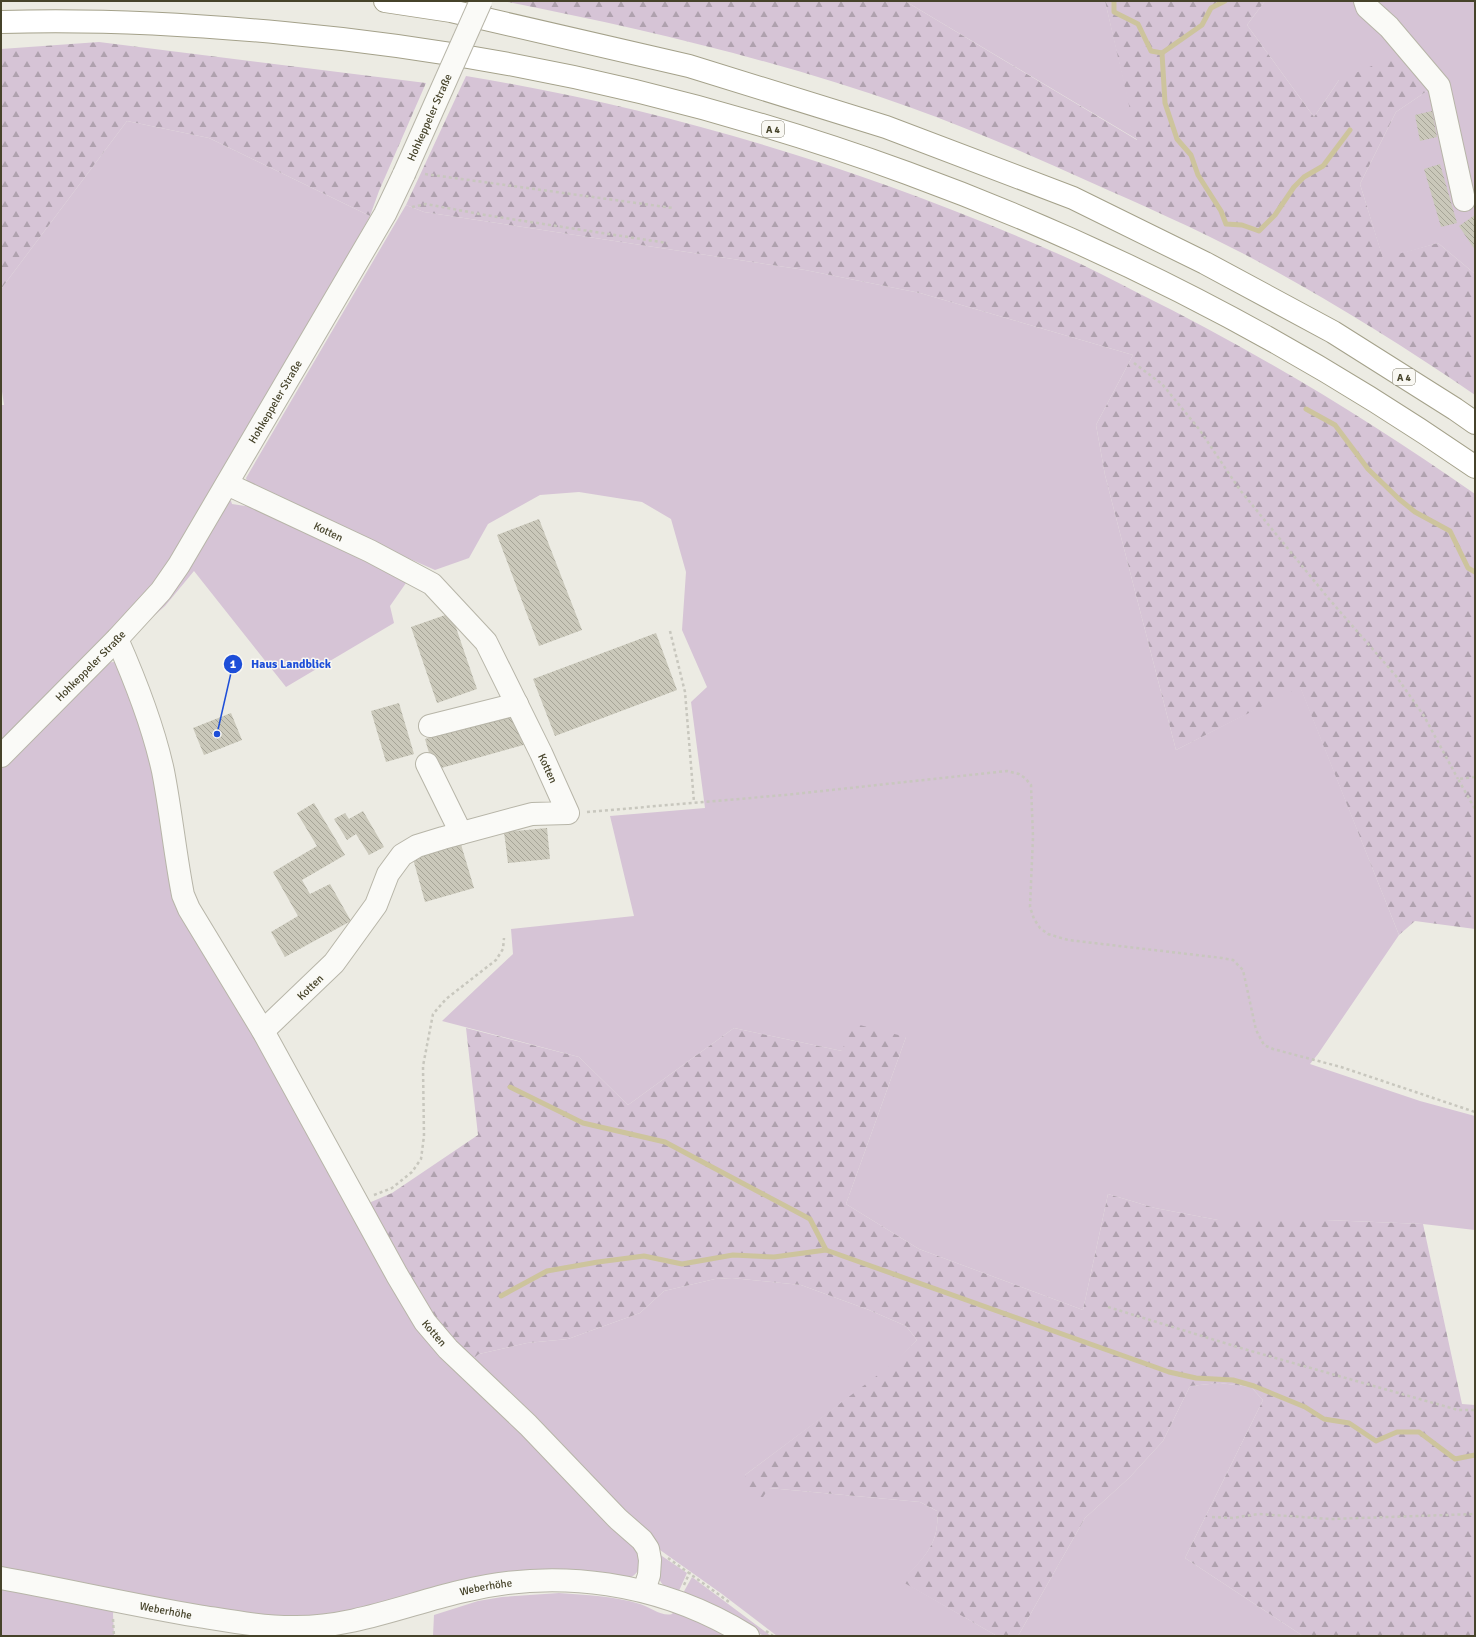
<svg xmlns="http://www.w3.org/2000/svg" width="1476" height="1637" viewBox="0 0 1476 1637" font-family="Signika,sans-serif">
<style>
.grass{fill:#d6c4d6}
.forest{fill:url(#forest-firs)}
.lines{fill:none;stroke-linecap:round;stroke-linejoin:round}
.stream{stroke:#cdc49d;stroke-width:5}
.building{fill:url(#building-back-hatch)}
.minor-casing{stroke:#b7b5a8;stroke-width:24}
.highway-casing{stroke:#a4a18a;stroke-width:24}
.path{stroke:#c8c7be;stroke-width:2.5;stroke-dasharray:3 3;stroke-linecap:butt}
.minor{stroke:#fafaf7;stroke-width:22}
.highway{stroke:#fff;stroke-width:22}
.minor-bridge-casing{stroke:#b7b5a8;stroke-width:24;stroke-linecap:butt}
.minor-bridge{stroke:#fafaf7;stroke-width:22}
.labels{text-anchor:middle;stroke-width:3;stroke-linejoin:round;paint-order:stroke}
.shield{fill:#f9f8f3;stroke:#7c7966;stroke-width:1}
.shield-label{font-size:10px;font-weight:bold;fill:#46432a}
.street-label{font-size:11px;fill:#46432a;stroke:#f9f8f3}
.leader{fill:none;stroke:#1d4ed8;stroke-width:1.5}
.callout-dot{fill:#1d4ed8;stroke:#f9f8f3;stroke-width:1.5}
.mark-label{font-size:12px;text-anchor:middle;font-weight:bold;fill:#fff}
.callout-label{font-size:12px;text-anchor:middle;font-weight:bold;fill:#1d4ed8;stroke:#f9f8f3;stroke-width:3;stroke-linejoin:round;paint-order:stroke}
</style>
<defs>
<pattern id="forest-firs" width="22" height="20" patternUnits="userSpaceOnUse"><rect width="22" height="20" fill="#d6c4d6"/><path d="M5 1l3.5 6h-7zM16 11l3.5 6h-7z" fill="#afa1ae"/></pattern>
<pattern id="building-back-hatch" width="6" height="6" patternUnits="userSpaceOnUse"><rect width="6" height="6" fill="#cac8ba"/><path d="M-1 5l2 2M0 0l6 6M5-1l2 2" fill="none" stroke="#a6a497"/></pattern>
</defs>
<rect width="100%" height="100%" fill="#ecebe3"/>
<g class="grass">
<path d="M905,1H1105L1138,140Z"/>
<path d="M1265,1H1475V274L1438,243L1383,259L1360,184L1396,112L1427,91L1339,80L1314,117L1247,25Z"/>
<path d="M127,121L209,138L370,216L334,282L173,558L151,589L1,743V405H4L1,385V289Z"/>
<path d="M406,205L424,212L805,270L920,293L1133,355L1096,425L1105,475L1176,750L1300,686L1399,935L1318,1054L1310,1064L1420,1101L1475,1116V1230L1423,1224L1326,1220H1218L1155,1208L1108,1194L1083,1310L919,1249L846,1204L906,1037L842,1051L734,1028L628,1105L579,1057L442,1021L513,954L511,929L634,916L610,816L705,808L691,702L707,687L682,630L686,572L671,519L642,502L579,492L540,495L488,524L469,558L435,570L410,559L393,556L249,487L246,478Z"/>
<path d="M231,501L232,504L252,507L359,554L406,583L390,606L394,623L286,687L194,571L165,606L137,631L226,502Z"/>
<path d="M114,662L122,668L146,731L175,896L393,1281L626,1536C635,1548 650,1569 629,1578L386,1605L258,1625L115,1601L113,1614L114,1636H1V768L104,663Z"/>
<path d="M732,1278L801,1285L869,1310L906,1326L917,1340L895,1363L745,1475L769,1488L920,1502L937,1511C940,1544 923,1559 902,1581L997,1636H777L722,1594L653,1545L470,1361L479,1354L527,1343L568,1339L640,1313L664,1291L715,1279Z"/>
<path d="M1220,1383L1251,1387L1263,1400L1185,1558L1303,1636H1018L1085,1518L1129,1478L1163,1441L1190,1386Z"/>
<path d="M659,1554L687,1573L678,1593C655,1585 657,1575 659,1554Z"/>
<path d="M692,1577L771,1636H764L682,1595Z"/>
<path d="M559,1593C586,1595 614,1596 640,1604C650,1607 662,1617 672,1614L676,1608L735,1636H433L434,1615L478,1601L502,1597Z"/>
</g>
<g class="forest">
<path d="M503,1H905L1137,140L1105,1H1265L1247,25L1314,117L1339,80L1402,53L1427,91L1396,112L1360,184L1383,258L1438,243L1475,274V395C1401,344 1323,296 1244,254C1194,228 1142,205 1090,182C1031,155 970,129 909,107C777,60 640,28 503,1Z"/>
<path d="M99,42L426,83L379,191L370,216L209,138L127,121L1,289V49Z"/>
<path d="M466,76C672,110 872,171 1063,256C1088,267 1113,280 1138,293C1255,351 1368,419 1475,494V929L1415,921L1399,935L1300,687L1176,750L1105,475L1096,425L1133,355L920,293L805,270L424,212L406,205Z"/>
<path d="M852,1023L906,1037L846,1204L919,1249L1083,1310L1108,1194L1155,1208L1218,1220H1326L1423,1224L1462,1404L1475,1405V1636H1303L1185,1558L1263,1400L1251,1387L1220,1383L1190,1386L1163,1441L1129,1478L1085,1518L1018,1636H997L901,1581C923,1559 940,1544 937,1511L920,1502L769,1488L763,1497H753L747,1489L745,1475L895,1362L917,1340L906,1326L869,1310L801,1285L732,1278L715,1279L664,1291L640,1313L568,1339L527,1343L479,1354L470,1361L435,1322L369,1212L371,1202L392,1193L478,1135L466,1028L579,1057L628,1105L734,1028L842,1051Z"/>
</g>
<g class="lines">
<g class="stream">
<path d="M1114,1V12L1138,24L1151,51L1162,53L1165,103L1177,139L1191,155L1198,175L1221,211L1226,224L1242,225L1259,231L1275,215L1294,187L1304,177L1323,166L1350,130"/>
<path d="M1162,53L1202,25L1211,8L1225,1"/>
<path d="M1306,409L1335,425L1368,469L1399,499L1415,512L1450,531L1468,568L1475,572"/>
<path d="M510,1087L583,1123L665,1142L810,1219L826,1250L1169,1372L1196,1378L1233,1380L1254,1386L1305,1407L1324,1419L1349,1423L1376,1441L1397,1432H1419L1455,1459L1475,1455"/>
<path d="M501,1296L547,1271L598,1262L644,1256L682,1264L733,1255L774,1257L826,1250"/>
</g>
</g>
<g class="building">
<path d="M1432,111L1437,137L1420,141L1415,115Z"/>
<path d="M1440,164L1457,223L1441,227L1424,169Z"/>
<path d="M1475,215V250L1459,226Z"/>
<path d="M539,519L582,630L539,646L497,535Z"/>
<path d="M451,613L477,689L437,703L411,627Z"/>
<path d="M656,633L677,690L555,736L533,679Z"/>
<path d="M399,703L414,754L386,762L371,711Z"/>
<path d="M518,712L527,744L434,770L425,739Z"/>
<path d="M231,713L242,740L204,755L193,728Z"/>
<path d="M314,803L345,855L302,880L310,894L330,884L351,921L285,957L271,932L298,916L273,872L317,846L297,813Z"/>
<path d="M363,811L384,847L369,855L356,834L347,840L334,819L345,813L349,819Z"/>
<path d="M547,828L550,859L508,863L504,832Z"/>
<path d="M460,841L474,888L425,902L412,855Z"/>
</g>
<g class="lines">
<defs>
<g id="minor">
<path d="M1365,1L1367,7L1389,27L1439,86L1464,200"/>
<path id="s1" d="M227,484L370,551L432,584L486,642L541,753L568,813L532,814L443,838L417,846L402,855L388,874L376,905L334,963L263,1031"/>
<path id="s2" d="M117,639C136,682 153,725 163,771C171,812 175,854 183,895L189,909L263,1031L397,1275L425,1322L448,1349L528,1425L618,1519L642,1540L648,1549L650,1560L649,1575L644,1591"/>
<path d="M430,726L517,704"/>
<path id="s3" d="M1,756L117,639L161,591L179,565L385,214L404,174"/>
<path d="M427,764L461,833"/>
<path id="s4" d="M1,1578C67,1590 132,1605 198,1616C230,1621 261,1627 293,1627C350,1628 405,1605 459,1592C557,1567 661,1582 748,1636"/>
</g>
<g id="highway">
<path d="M385,1L451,11L689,66L886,127L1073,198L1205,263L1333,332L1455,409L1475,423"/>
<path d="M1,22C96,19 190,24 284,33C710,72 1123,223 1475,467"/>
</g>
</defs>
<use href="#minor" class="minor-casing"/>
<use href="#highway" class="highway-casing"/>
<g class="path">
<path d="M425,174L673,208"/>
<path d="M412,207L426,204L485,215L667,243"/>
<path d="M1134,363L1162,384L1199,429L1240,490L1329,599L1396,676L1424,716L1458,779"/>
<path d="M670,631L685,692L694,802"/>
<path d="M1475,777L1458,779L1475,809"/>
<path d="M587,812L785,795L1007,771L1019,774L1025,778L1031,785L1033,837L1030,907L1034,919L1040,928L1048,934L1068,940L1222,958L1233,960L1243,970L1256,1030L1264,1045L1273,1049L1341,1067L1475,1112"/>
<path d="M374,1195L392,1188L412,1172L421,1159L424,1136L423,1066L433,1014L446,999L496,960L503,949L504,938"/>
<path d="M1108,1307L1244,1349L1458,1410H1475"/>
<path d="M1212,1517L1233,1518L1258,1514L1331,1519L1475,1514"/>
<path d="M668,1558L729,1602"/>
<path d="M684,1585L690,1572"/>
<path d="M113,1619L114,1636"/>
<path d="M766,1631L773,1636"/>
</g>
<use href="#minor" class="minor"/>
<use href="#highway" class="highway"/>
<defs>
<g id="minor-bridge">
<path id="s5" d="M404,174L481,1"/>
</g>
</defs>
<use href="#minor-bridge" class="minor-bridge-casing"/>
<use href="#minor-bridge" class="minor-bridge"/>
</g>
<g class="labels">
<g class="shield">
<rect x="762" y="121" width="22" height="16" rx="3"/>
<rect x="1393" y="369" width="22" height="16" rx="3"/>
</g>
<g class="shield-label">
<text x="773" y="133">A 4</text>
<text x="1404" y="381">A 4</text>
</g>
<g class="street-label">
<text dy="4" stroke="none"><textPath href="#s5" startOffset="62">Hohkeppeler Straße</textPath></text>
<text dy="4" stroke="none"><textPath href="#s3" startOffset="451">Hohkeppeler Straße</textPath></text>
<text dy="4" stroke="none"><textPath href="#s1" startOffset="112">Kotten</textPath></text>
<text dy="4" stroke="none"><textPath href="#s3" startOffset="127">Hohkeppeler Straße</textPath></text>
<text dy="4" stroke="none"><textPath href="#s1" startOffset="448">Kotten</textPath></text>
<text transform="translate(310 987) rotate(-44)" y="4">Kotten</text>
<text dy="4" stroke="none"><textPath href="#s2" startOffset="771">Kotten</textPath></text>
<text dy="4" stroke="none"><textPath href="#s4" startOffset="494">Weberhöhe</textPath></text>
<text dy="4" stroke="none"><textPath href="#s4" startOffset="168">Weberhöhe</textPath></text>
</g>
</g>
<path class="leader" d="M217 734L233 664"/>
<g class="callout-dot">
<circle cx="217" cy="734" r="4"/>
<circle cx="233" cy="664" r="10"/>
</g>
<g class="mark-label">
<text x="233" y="668">1</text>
</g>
<g class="callout-label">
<text x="291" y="668">Haus Landblick</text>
</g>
<rect width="1476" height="1637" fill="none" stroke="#46432a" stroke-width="4"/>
</svg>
